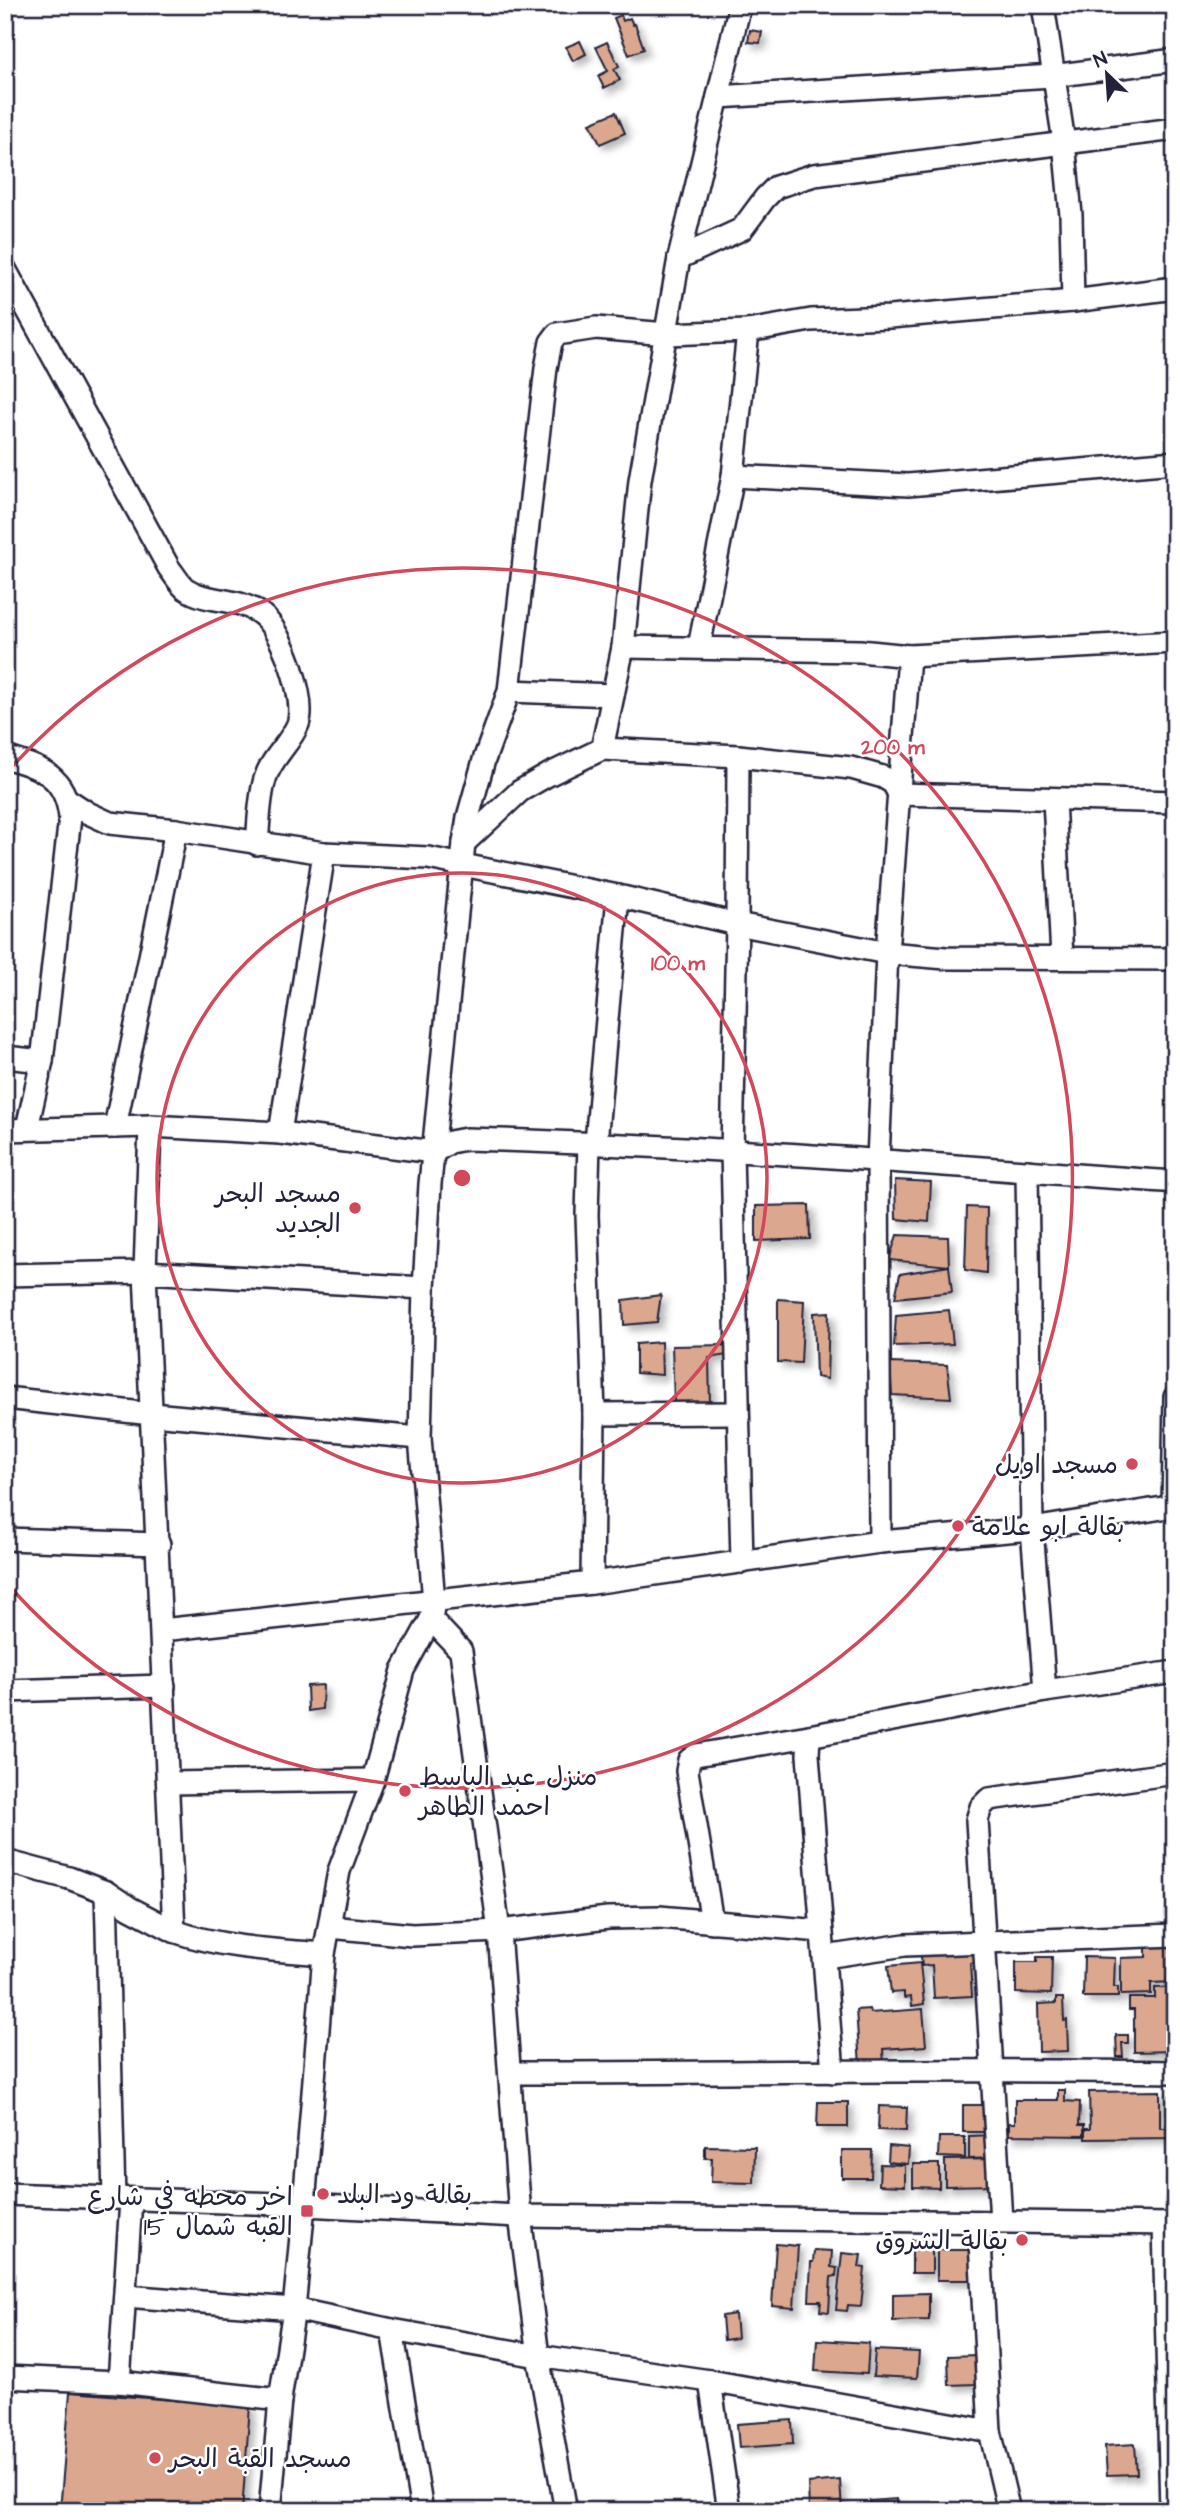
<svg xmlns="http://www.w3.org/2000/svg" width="1180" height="2516" viewBox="0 0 1180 2516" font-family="'Architects Daughter','Playpen Sans Arabic',sans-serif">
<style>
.building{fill:#dba88f;stroke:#22223b;stroke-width:2;filter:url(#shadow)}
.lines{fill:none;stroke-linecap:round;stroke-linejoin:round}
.street-casing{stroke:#22223b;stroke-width:26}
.street{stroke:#fff;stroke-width:21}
.ring{fill:none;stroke:#d1495b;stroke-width:3.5}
.poi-dot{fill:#d1495b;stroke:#fff;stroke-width:2.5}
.labels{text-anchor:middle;stroke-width:5;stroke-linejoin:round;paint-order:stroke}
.poi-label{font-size:26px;fill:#22223b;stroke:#fff;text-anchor:end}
.centre{fill:#d1495b;stroke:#fff;stroke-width:3.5}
.ring-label{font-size:21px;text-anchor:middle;font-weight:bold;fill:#d1495b;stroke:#fff;stroke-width:5;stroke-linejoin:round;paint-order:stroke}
</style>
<defs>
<filter id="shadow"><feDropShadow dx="5.5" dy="5.5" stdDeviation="3.5" flood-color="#0004"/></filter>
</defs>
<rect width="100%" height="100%" fill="#fff"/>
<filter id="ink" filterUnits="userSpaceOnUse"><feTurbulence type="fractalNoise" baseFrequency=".0143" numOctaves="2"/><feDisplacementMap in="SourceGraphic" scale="14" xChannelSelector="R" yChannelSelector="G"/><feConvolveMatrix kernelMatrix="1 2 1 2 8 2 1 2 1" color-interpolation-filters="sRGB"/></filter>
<g filter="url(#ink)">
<g class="building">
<path d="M621,15L623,21L630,18L633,25L635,24L644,49L629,55L614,18Z"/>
<path d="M750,30L762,32L760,43L748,42Z"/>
<path d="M580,41L586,54L573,61L566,47Z"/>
<path d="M607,42L619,66L614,69L620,80L604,88L598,76L608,71L596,47Z"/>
<path d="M616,112L625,133L600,144L590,123Z"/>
<path d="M895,1180L931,1182L929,1222L896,1219Z"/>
<path d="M809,1205L810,1239L756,1241V1206Z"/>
<path d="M967,1207L987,1208L986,1273L965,1270Z"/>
<path d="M897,1235L948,1237L949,1266L889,1260Z"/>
<path d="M949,1266L952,1292L895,1298L900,1274Z"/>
<path d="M661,1295L657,1322L624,1325L623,1300Z"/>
<path d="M778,1299L804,1301L801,1363L778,1362Z"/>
<path d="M949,1310L953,1344L894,1346L896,1315Z"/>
<path d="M829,1312L827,1379L816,1377L814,1313Z"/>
<path d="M661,1342L662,1375L636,1373V1344Z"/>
<path d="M727,1345V1355L709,1358L710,1405L674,1403L672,1346Z"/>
<path d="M890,1363L947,1365L951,1398L892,1395Z"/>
<path d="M323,1685L322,1709L308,1711L307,1686Z"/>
<path d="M1146,1942H1175V1982L1151,1983V1994L1121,1995V1958L1146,1957Z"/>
<path d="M920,1947L978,1950L979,1963H970L972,1996L934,1998L932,1965L922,1966Z"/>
<path d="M1037,1957H1052L1051,1994L1016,1993V1962H1037Z"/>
<path d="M1084,1957L1115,1958L1114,1987H1118V1997H1083Z"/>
<path d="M920,1963L924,2004L912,2006L911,1997L904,1998V1992L891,1993L888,1966Z"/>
<path d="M1175,1987V2051L1134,2052V2010H1129V1998H1155V1988Z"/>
<path d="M1056,1998H1063L1064,2021L1067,2020L1068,2051L1039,2052L1038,2004L1056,2003Z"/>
<path d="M869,2009L870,2013L923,2009L926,2046L883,2049L884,2063L860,2065L856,2010Z"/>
<path d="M1116,2035H1128V2043H1122L1123,2057H1117Z"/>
<path d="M1058,2090H1065V2101L1080,2102L1079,2125H1084V2136L1009,2135V2123H1015V2100H1058Z"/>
<path d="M1160,2091V2128H1174V2138L1085,2139V2129H1090L1089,2092Z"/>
<rect x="1170" y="2096" width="5" height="29"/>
<path d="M818,2102H848V2127H817Z"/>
<path d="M963,2105H992L993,2132H963Z"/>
<path d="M879,2106L907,2107L906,2131L878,2130Z"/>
<path d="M993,2135V2158L969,2159V2136Z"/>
<path d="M939,2137H965V2158L938,2157Z"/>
<path d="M705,2146L755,2147L754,2183L711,2182L712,2158H705Z"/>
<path d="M889,2146L909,2148L908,2164L888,2162Z"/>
<path d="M842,2150H872L871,2178H842Z"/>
<path d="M997,2159V2185L945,2186V2160Z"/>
<path d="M880,2164L905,2165V2186L879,2185Z"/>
<path d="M913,2164H939V2188L913,2187Z"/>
<rect x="912" y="2240" width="20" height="33"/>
<path d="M776,2244L798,2246L794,2308L772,2306Z"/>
<path d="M814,2250L832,2251L831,2267L837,2268L836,2276L831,2277L829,2312L820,2311L821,2301H809L811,2262H813Z"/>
<rect x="937" y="2250" width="42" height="30"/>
<path d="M842,2253L861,2255L859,2267L865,2268L861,2306L848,2305L847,2311L836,2310Z"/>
<path d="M929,2293V2320L893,2321V2294Z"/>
<path d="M735,2314L737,2338L724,2340L722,2316Z"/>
<path d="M817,2340L869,2343L867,2374L815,2371Z"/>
<path d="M875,2350L919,2352L917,2378L873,2376Z"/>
<path d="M976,2355V2384L949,2385L948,2356Z"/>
<path d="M70,2392L250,2406L242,2511H60Z"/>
<path d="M792,2420L793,2444L739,2448L737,2424Z"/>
<path d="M1135,2444L1137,2474L1107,2475L1105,2446Z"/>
<path d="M840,2480L842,2511H809L808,2483Z"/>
<path d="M897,2499L898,2511H854L871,2508L870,2501Z"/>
</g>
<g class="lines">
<defs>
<g id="street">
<path d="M1043,5L1064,142L1071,215L1073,301"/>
<path d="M718,97L1052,76L1175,60"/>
<path d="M679,258L742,229L765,198L776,187L814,175L1175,129"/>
<path d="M5,269L169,568C174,574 180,585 186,589C209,604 238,596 262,615C282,631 307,699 298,724C290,744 271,758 265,779C259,799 259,823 257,844"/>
<path d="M733,476L908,485L1175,462"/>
<path d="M623,647L860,651L909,656L1175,642"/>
<path d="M699,647L733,476L748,331"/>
<path d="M509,691L613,695"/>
<path d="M602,749L738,756L851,768L883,777L893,783L899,794"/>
<path d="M738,756L737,924L732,1152L742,1562"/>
<path d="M5,757C42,768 65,775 70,817L42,1061"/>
<path d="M899,794L1175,802"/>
<path d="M1054,799L1062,958"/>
<path d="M68,800L88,813L110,823L176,830L324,853L428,858L618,896L737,924L887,953L946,958L1175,959"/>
<path d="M464,843L520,791L548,775L602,749L623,647L640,480L679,258L740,5"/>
<path d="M5,1057L42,1061L27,1128"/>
<path d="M150,1126L145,1272L174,1931C222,1948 274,1950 324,1954"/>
<path d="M115,1127L176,830"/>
<path d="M5,1130L150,1126L280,1133L434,1152L450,1142L466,1139C703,1145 939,1165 1175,1182"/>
<path d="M280,1133L324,853"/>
<path d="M589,1143L587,1215L594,1414L592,1583"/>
<path d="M596,1143L618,896"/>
<path d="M1027,1171L1032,1529L1045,1691"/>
<path d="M5,1275L145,1272L424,1288"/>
<path d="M5,1398L152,1414L420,1438"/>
<path d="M594,1414L737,1413"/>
<path d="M1173,1506L1175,1397"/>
<path d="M5,1539L159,1544"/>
<path d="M880,1542L878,1160L887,953L909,656"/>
<path d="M431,1619L461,1651L499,1931L520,2216L538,2356L566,2511"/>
<path d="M162,1630L592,1583L880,1542L1032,1529L1175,1506"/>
<path d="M5,1691L164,1686"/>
<path d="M168,1783L373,1780"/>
<path d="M5,1861L69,1878L106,1892L130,1908L174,1931"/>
<path d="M106,1892L114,2198"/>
<path d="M712,1922L687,1771L689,1760L696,1755L809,1736"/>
<path d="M330,1927L412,1935L499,1931L608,1918L659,1917L821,1931"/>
<path d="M825,1957L905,1945L1175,1935"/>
<path d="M833,2072L808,1755L809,1736L1045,1691L1175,1672"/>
<path d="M510,2073C732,2073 953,2068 1175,2072"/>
<path d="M5,2194L304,2205L520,2216L1175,2224"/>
<path d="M1001,2221L977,1820L981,1807L989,1799L1175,1773"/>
<path d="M979,2222L990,2431"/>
<path d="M1164,2224L1171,2511"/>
<path d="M125,2296L294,2309L392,2330L538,2356L710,2381L990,2431L1009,2511"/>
<path d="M392,2330L422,2511"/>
<path d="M5,2377L119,2382L280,2400"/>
<path d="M710,2381L729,2511"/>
<path d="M119,2382L131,2200"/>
<path d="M270,2511L280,2400L294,2309L304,2205L324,1954L339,1871L373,1780L403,1670L431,1619L434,1601L420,1438L424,1288L430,1184L464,843L468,817L484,760L509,691L546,368L551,342L557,334L596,328L667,334L748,331L811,320L890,317L1073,301L1175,288"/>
</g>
</defs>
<use href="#street" class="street-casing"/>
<use href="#street" class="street"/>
</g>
</g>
<g class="ring">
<circle cx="462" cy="1178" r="305"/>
<path d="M9 770A610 610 0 1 1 9 1586"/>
</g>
<g class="poi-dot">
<circle cx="355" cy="1208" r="7"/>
<circle cx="1132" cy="1464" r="7"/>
<circle cx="958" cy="1526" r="7"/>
<circle cx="405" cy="1791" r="7"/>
<circle cx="323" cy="2194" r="7"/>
<rect x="300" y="2204" width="14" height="14" rx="3.5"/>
<circle cx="1022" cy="2240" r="7"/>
<circle cx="155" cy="2458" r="7"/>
</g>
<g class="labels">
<g class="poi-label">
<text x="341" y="1202">مسجد البحر<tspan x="341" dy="30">الجديد</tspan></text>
<text x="1118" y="1473">مسجد اويل</text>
<text x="972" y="1535" text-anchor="start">بقالة ابو علامة</text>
<text x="419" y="1785" text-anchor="start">منزل عبد الباسط<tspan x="419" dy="30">احمد الطاهر</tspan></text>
<text x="337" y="2203" text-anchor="start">بقالة ود البلد</text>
<text x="293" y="2205">اخر محطه في شارع<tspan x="293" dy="30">15 القبه شمال</tspan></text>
<text x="1008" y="2249">بقالة الشروق</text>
<text x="169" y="2467" text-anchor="start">مسجد القبة البحر</text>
</g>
</g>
<circle cx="462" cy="1178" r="10" class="centre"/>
<g class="ring-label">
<text x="893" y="754">200 m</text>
<text x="678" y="970">100 m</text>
</g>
<rect width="1180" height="2516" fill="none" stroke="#fff" stroke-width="28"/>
<rect x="14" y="14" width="1152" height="2488" fill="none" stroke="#22223b" stroke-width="2.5" filter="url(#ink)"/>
<g transform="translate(1107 74) rotate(335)" stroke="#ffffff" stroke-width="5" paint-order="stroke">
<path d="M0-5L12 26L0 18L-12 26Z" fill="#22223b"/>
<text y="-10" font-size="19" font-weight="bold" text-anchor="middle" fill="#22223b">N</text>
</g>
</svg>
